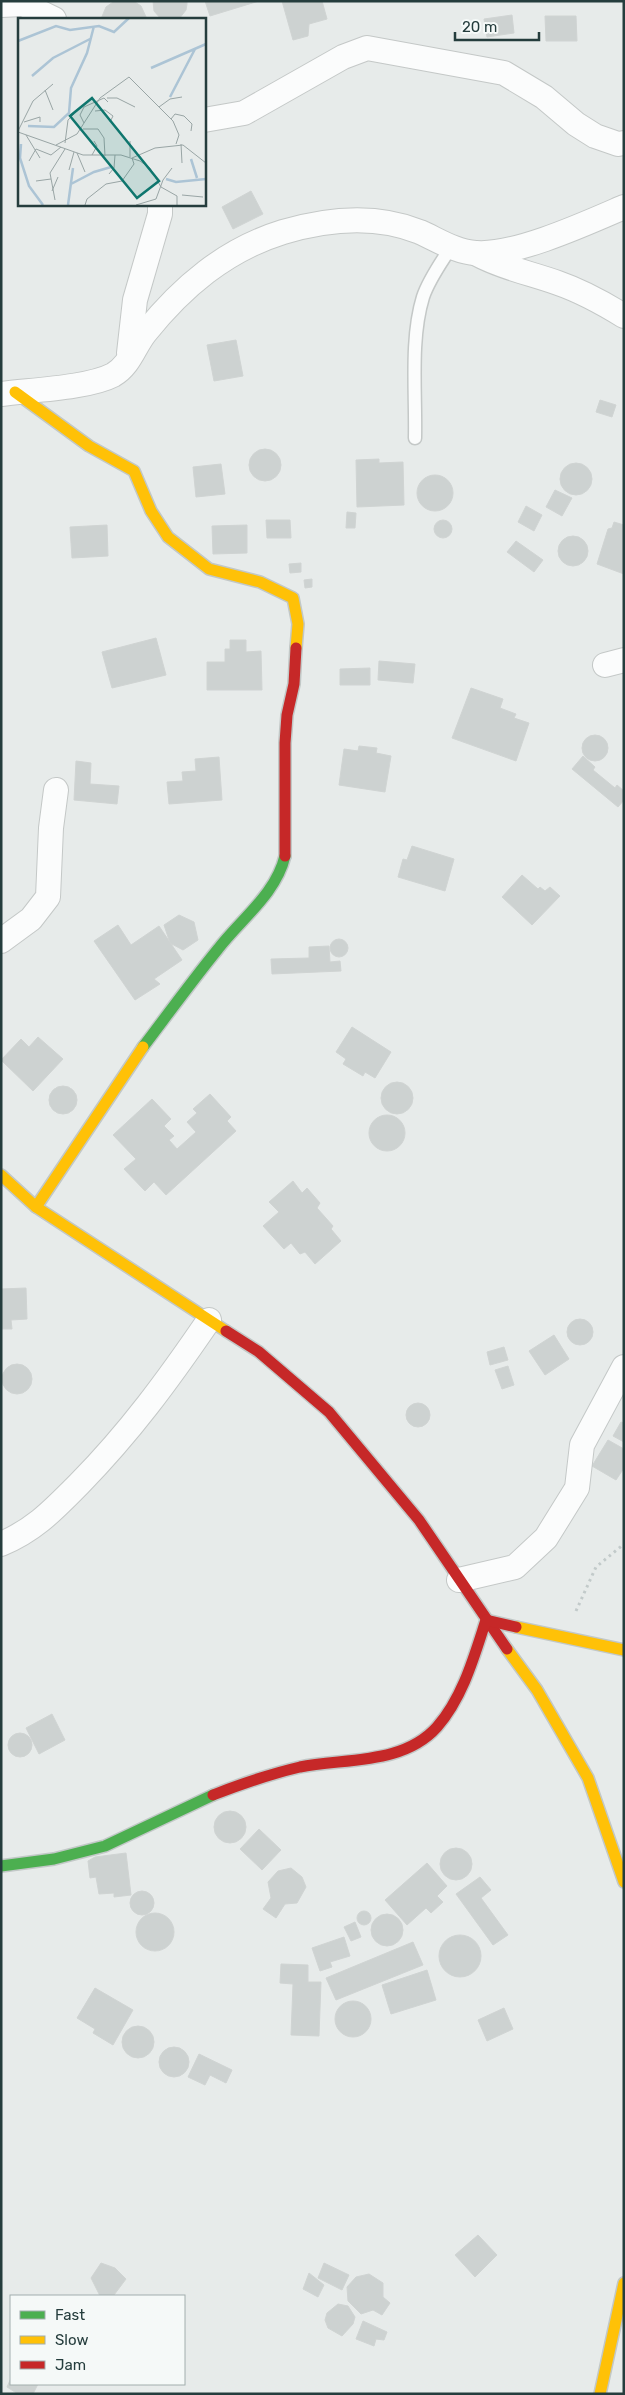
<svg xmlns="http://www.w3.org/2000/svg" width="625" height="2395" viewBox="0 0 625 2395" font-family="Rubik,sans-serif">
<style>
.building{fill:#cdd2d1;stroke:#d0d4d3}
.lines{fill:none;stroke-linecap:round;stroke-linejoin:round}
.lane-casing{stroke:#c4c8c7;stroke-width:15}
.street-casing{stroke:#c4c8c7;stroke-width:26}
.fast-casing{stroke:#c2c8c7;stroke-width:14}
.slow-casing{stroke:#c2c8c7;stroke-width:14}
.jam-casing{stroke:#c2c8c7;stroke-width:14}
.path{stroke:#c2caca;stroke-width:3;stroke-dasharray:2.5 4;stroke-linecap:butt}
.lane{stroke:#fbfcfc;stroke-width:12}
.street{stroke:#fbfcfc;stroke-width:24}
.fast{stroke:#4caf50;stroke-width:11}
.slow{stroke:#ffc107;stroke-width:11}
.jam{stroke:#c62828;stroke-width:11}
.inset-river{fill:none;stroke:#acc4d5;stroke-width:2.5}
.inset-road{fill:none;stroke:#99a5a5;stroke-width:1}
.view{fill:#0f766e;fill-opacity:0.15;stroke:#0f766e;stroke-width:2.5}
.inset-edge{fill:none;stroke:#253d3d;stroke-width:2.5}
</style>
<rect width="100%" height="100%" fill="#e7ebea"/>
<g class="building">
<path d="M153,1H187V4L186,10L179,19H161L154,11Z"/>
<path d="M205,1H259L210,16Z"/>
<path d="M282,1H322L327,19L309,24L308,36L293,40Z"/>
<path d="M113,2H135L141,6L147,19H101L106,7Z"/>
<path d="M512,15L514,33L487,37L484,19Z"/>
<path d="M545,16H576L577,41H546Z"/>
<path d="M251,191L263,214L233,229L222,207Z"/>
<path d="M236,340L243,376L214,381L207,345Z"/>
<path d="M600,400L616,405L612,417L596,412Z"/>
<circle cx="265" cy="465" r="16"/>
<path d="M379,459V463L403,462L404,505L357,507L356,460Z"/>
<circle cx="576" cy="479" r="16"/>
<path d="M221,464L225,494L196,497L193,467Z"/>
<circle cx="435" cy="493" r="18"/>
<path d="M555,490L572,498L562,516L546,507Z"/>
<path d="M526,506L542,515L534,531L518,522Z"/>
<path d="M347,512L356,513L355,528H346Z"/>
<circle cx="443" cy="529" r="9"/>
<path d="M266,520H290L291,538H267Z"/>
<path d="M614,522L624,525V574L597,564L608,529L612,528Z"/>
<path d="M107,525L108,556L72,558L70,527Z"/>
<path d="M247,525V553L213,554L212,526Z"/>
<circle cx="573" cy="551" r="15"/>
<path d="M516,541L543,560L534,572L507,552Z"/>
<path d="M301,563V572L290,573L289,564Z"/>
<path d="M312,579V587L305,588L304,580Z"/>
<path d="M156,638L166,675L112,688L102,652Z"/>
<path d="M230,640H246V652L261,651L262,690H207V662H225V649H230Z"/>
<path d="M379,661L415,664L413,683L378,680Z"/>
<path d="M370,668V685H340V669Z"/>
<path d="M471,688L503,699L500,708L516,714L514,718L529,723L516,761L452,738Z"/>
<circle cx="595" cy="748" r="13"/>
<path d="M359,746L377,748L376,753L391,756L385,792L339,785L344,749L358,751Z"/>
<path d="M583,756L595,767L593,770L615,788L617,785L624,791V800L618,807L572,769Z"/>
<path d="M219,757L222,800L169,804L167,782L183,781L182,772L196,771L195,759Z"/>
<path d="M76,761L91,763L90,784L119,786L117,804L74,800Z"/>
<path d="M412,846L454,859L445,891L398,877L403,859L407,860Z"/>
<path d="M522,875L538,889L540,887L545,891L550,887L560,896L532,925L502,897Z"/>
<path d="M179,915L194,922L198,940L183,950L170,943L164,925Z"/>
<path d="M118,925L131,945L159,926L182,960L154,979L160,984L135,1000L94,941Z"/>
<circle cx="339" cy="948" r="9"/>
<path d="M329,946L330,962L340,961L341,971L272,974L271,959L309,958V947Z"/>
<path d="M352,1027L391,1052L375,1078L365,1072L363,1076L343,1064L346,1059L336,1052Z"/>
<path d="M38,1037L63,1059L33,1091L1,1060L21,1039L29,1047Z"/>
<circle cx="397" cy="1098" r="16"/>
<circle cx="63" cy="1100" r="14"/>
<path d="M210,1094L231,1117L227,1121L236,1131L166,1195L154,1182L145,1191L124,1169L136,1159L113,1135L152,1099L171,1119L164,1126L174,1136L169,1140L177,1149L196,1132L187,1122L197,1113L193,1109Z"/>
<circle cx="387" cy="1133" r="18"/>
<path d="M293,1181L302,1193L307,1188L320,1203L317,1208L333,1226L331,1229L341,1241L315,1264L305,1252L300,1254L291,1243L284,1249L263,1226L279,1212L269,1202Z"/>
<path d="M26,1288L27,1319L11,1320L12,1329H1V1289Z"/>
<circle cx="580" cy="1332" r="13"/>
<path d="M554,1335L569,1359L545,1375L529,1351Z"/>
<path d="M504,1347L508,1360L490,1365L487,1352Z"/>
<circle cx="17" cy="1379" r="15"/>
<path d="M508,1366L514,1385L502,1389L495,1370Z"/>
<circle cx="418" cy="1415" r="12"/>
<path d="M621,1422L624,1423V1442L613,1436Z"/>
<path d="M608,1440L624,1449V1468L616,1480L592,1466Z"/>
<path d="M52,1714L65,1740L39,1754L26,1728Z"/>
<circle cx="20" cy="1745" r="12"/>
<circle cx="230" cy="1827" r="16"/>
<path d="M259,1829L281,1850L262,1870L240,1849Z"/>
<circle cx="456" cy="1864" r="16"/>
<path d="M126,1853L131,1895L114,1897V1893L99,1894L96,1877L90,1878L88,1861L95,1857Z"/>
<path d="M427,1863L447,1886L437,1896L443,1902L431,1913L426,1908L407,1925L385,1900Z"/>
<path d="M291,1868L302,1877L306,1887L297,1903L285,1904L276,1918L263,1909L271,1898L268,1882L278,1871Z"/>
<path d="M480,1877L491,1890L481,1898L508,1935L493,1945L456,1894Z"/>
<circle cx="142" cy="1903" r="12"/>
<circle cx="364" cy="1918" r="7"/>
<circle cx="155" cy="1932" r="19"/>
<circle cx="387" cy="1930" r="16"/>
<path d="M355,1922L361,1937L351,1941L344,1927Z"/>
<circle cx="460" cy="1956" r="21"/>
<path d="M344,1937L350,1956L330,1962L332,1967L320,1971L312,1948Z"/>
<path d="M413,1942L423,1965L336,2000L326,1978Z"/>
<path d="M281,1964L308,1965V1982H321L319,2036L291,2035L293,1984L280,1983Z"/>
<path d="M427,1970L436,2000L391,2014L382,1985Z"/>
<path d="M95,1988L133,2010L113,2045L93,2033L95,2029L77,2018Z"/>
<circle cx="353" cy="2019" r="18"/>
<path d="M504,2008L513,2029L487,2041L478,2020Z"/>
<circle cx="138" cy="2042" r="16"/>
<circle cx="174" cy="2062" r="15"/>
<path d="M199,2054L232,2070L226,2083L210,2075L205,2085L188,2077Z"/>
<path d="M478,2235L497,2255L475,2277L455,2255Z"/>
<path d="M101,2263L115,2268L126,2279L114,2295L100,2296L91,2278Z"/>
<path d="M324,2263L349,2275L342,2290L318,2278Z"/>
<path d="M309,2273L324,2285L318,2297L303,2289Z"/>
<path d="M369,2274L383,2283V2297L390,2303L382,2315L373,2310L361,2314L348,2301L347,2287L356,2277Z"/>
<path d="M338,2304L348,2306L355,2317L353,2324L342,2336L328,2328L325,2320L327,2313Z"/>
<path d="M363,2321L387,2332L384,2340L376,2339L374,2346L356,2339Z"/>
<path d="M11,2378V2384H38L33,2394H18L7,2387Z"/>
</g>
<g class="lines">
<defs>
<path id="lane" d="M415,438C416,393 410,339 423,297C429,279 441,263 451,247"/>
<g id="street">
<path d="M1,5L23,4L54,19"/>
<path d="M204,120L244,113L343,57L367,48L504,73L544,97L576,124L595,136L618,144L624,143"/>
<path d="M477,254C503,268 530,273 558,283C581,291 603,303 624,316"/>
<path d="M129,353L135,300L160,214V204"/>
<path d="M1,394C31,390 88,388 113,375C130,365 134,347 145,333C182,287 225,250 283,232C327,219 376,214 420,232C438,240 456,252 476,253C515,256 587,223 624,207"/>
<path d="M605,665L624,660"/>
<path d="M1,941L31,919L48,897L51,828L56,790"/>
<path d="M1,1544C35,1530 54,1509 79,1484C130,1432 168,1380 209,1320"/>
<path d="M459,1580L515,1567L546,1538L577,1488L582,1445L624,1367"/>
</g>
<g id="fast">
<path d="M143,1047C168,1014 192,981 218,949C241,919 276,894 285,856"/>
<path d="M1,1866L54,1859L105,1846L213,1795"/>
</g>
<g id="slow">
<path d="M15,392L89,446L134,471L151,511L168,537L209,569L260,582L293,598L298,624L296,648"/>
<path d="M1,1175L36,1207L226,1331"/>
<path d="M36,1207L143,1047"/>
<path d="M516,1627L624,1650"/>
<path d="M507,1649L537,1690L588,1778L624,1882"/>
<path d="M600,2394L624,2283"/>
</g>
<g id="jam">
<path d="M285,856V743L287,715L294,684L296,648"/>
<path d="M226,1331L259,1352L329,1412L419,1520L507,1649"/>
<path d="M213,1795C241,1784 270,1774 300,1767C345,1758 403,1765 437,1727C463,1697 474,1657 486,1620L516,1627"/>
</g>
</defs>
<use href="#lane" class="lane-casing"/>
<use href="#street" class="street-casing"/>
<use href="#fast" class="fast-casing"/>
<use href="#slow" class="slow-casing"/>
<use href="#jam" class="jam-casing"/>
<path class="path" d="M576,1611L596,1567L624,1544"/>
<use href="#lane" class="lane"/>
<use href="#street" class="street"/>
<use href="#fast" class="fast"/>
<use href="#slow" class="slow"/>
<use href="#jam" class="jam"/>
</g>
<g transform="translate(18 18)">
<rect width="188" height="188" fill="#e7ebea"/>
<path class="inset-river" d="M0,23L38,8L52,12L81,8L96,14L111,0M133,50L188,26M14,58L35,40L72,21M152,79L177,31M10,108L36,109L51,95L53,70L69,35L76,8M3,126L2,140L11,168L25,187M173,141L179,160M148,161L158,164L188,161M53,166L76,154L93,149M50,187L55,150"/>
<path class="inset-road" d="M27,72L35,92M89,80H99L117,89M141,89L152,81L164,79M77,93L87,92L95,98L92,104M153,101L157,96L166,98L174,106L173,113M6,104L22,99V104M66,105L62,97L66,89L86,80L90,84M65,111H80L86,120L87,138M0,113L15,83L35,66M0,114L65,137H103L122,143L132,150L143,169L159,178V187M8,117L22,140M112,123V139M47,125L50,102L56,96M163,126L164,145M38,127L59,116L82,80L111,59L155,103L161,117L158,126M59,135L67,154M74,137L79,128L76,123M11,143L18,131L33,137L43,129M51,152L56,134M91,156L96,150L97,137M18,163L33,161M34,173L40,159M164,177L185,179M37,182L32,155L47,131M67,187L69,181L88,166L104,163L116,146L114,140L137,130L165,127L188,145M118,187L138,181L145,162L154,150"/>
<path class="view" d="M74,80L141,163L119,180L52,98Z"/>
<rect width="188" height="188" class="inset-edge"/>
</g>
<rect width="625" height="2395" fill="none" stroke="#253d3d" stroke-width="5"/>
<rect x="10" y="2295" width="175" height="90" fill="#f5f9f8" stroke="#a2aead"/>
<rect x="20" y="2311" width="25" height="8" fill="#4caf50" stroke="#a2aead"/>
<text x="55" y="2320" font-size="15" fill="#253d3d">Fast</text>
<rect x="20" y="2336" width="25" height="8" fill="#ffc107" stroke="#a2aead"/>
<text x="55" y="2345" font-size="15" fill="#253d3d">Slow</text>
<rect x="20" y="2361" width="25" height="8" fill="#c62828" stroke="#a2aead"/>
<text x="55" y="2370" font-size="15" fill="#253d3d">Jam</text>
<path d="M455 32v8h84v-8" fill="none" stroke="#253d3d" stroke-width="2.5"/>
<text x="462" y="32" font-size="15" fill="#253d3d" stroke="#f5f9f8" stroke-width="4" paint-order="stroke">20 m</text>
</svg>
